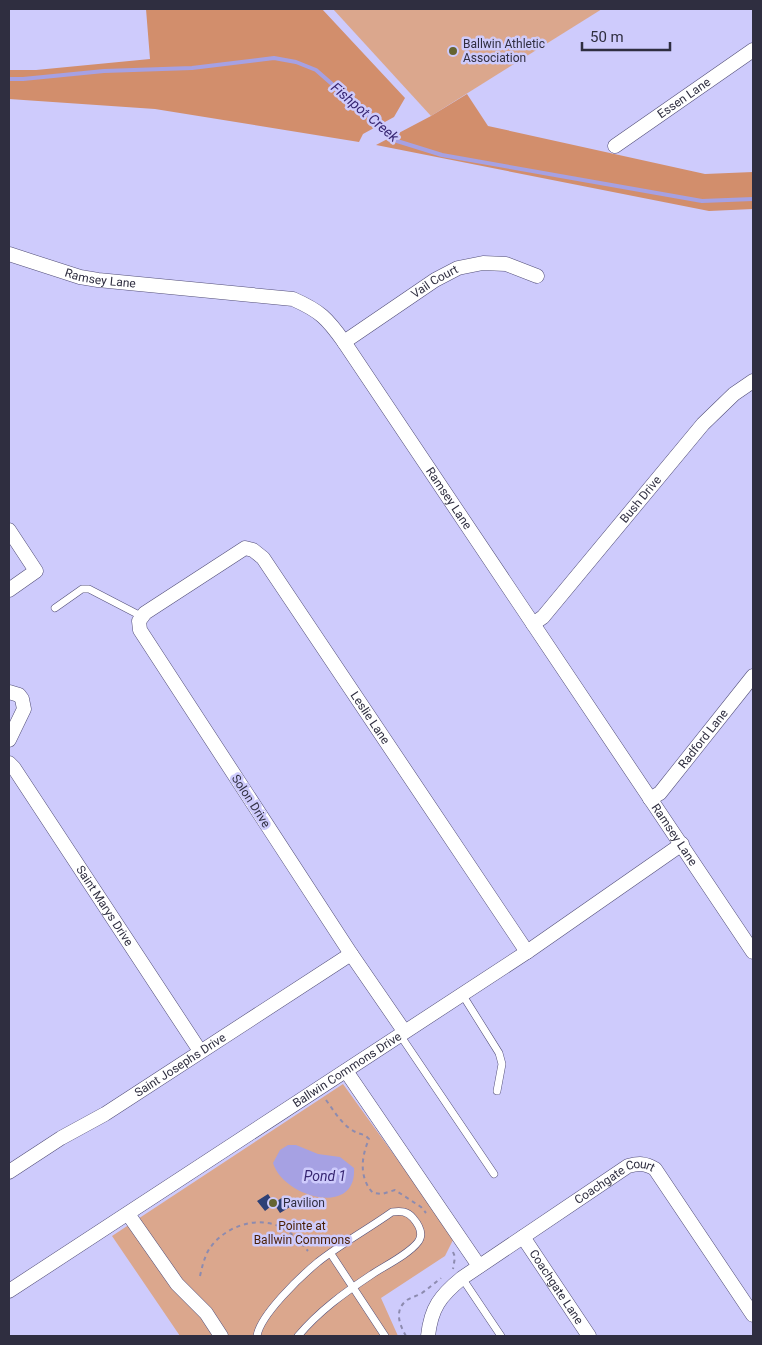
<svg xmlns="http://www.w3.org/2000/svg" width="762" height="1345" viewBox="0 0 762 1345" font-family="Roboto,sans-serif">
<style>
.green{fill:#dba78d}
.forest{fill:#d28e6c}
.water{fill:#a6a1e3}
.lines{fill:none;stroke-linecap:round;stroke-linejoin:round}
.stream{stroke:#a6a1e3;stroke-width:4}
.building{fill:#2e4076}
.lane-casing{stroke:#524e78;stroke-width:8}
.street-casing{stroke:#524e78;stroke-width:15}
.path{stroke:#8d8baf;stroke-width:2;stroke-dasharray:4 4;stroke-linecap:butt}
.lane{stroke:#fff;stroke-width:7}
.street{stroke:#fff;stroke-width:14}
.poi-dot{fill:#656431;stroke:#cecbfc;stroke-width:2}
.labels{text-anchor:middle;stroke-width:5;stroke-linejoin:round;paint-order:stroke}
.poi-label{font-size:12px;fill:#2f2e40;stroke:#cecbfc;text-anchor:start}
.street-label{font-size:12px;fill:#2f2e40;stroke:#cecbfc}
.park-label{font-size:12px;fill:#491e04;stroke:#cecbfc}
.water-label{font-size:14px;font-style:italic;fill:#372672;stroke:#cecbfc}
</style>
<rect width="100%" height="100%" fill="#cecbfc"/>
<g class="green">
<path d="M333,9H602L431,116Z"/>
<path d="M343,1084L454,1238L445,1256L381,1298L398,1336H180L112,1236Z"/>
</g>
<g class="forest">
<path d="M146,9H322L405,98L394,117L363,134L359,142L155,109L9,99V70H36L150,59Z"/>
<path d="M467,94L488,126L705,174L753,172V209L709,211L376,145L431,116Z"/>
</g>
<path class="water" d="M288,1145H296L318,1154L340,1157L354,1168C357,1218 283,1197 273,1163L280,1150Z"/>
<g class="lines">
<path class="stream" d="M9,79H23L104,71L192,68L274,58L296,62L316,70L397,141L442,155L702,201L753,199"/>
</g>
<path class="building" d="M268,1194L274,1203L283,1197L290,1207L280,1213L274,1204L265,1211L257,1201Z"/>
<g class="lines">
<defs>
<g id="lane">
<path d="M55,608L82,589H89L141,616"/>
<path d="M462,994L499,1053L502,1064L497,1091"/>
<path d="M400,1035L494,1174"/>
<path d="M331,1254L385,1336"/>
<path d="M462,1278L501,1336"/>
<path d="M257,1336C260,1315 301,1276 318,1262C341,1244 368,1229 392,1212C401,1211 407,1211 413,1218C419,1225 424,1234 418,1242C408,1255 384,1266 371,1275C344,1293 319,1311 298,1336"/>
</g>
<g id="street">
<path id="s1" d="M615,146L753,50"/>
<path id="s2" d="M9,254L80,277L98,280L293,299C320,311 327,318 344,342L753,952"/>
<path id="s3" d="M344,342L435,280L458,268L483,263L506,264L537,276"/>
<path d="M9,530L36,571L9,590"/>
<path id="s4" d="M533,624L543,617L703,424L734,394L753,381"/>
<path d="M9,692L19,695L22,699L24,709L9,740"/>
<path id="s5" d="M9,763L14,768L200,1051"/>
<path id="s6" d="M650,799L660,793L753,676"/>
<path id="s7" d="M404,1031L351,954L140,630L139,621L145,613L245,548L253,550L263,558L527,952"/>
<path d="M346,1071L479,1266"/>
<path id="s8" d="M9,1172L61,1138L105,1114L351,954"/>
<path d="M128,1214L177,1284L206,1313L221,1336"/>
<path id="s9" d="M523,1237L589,1336"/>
<path id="s10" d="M9,1291L527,952L682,844"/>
<path id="s11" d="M428,1336C431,1308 440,1296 462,1278L628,1166C639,1163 645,1163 655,1169L753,1315"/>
</g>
</defs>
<use href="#lane" class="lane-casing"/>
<use href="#street" class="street-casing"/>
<g class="path">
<path d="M326,1100C337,1115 346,1132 365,1135L369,1139C361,1157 359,1178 373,1193L382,1194L395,1190L421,1207L426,1213"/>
<path d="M453,1252L455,1257L453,1269"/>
<path d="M200,1276C202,1267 204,1259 208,1251C223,1226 260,1213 286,1230C294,1235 301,1243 308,1251"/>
<path d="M406,1336C399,1324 394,1310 407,1300C412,1297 417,1296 422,1293C429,1288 435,1283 441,1278"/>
</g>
<use href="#lane" class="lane"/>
<use href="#street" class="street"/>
</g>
<g class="poi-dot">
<circle cx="453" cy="51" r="5"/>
<circle cx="273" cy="1203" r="5"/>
</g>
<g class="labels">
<g class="poi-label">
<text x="463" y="48">Ballwin Athletic<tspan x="463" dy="14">Association</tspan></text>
<text x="283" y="1207">Pavilion</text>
</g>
<g class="street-label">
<text dy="4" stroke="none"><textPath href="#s1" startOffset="84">Essen Lane</textPath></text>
<text dy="4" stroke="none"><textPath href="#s2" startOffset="95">Ramsey Lane</textPath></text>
<text dy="4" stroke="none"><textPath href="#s3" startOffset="109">Vail Court</textPath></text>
<text dy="4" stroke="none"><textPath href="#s2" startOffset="545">Ramsey Lane</textPath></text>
<text dy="4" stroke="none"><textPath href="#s4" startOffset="165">Bush Drive</textPath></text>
<text dy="4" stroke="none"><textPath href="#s7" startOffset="832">Leslie Lane</textPath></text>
<text dy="4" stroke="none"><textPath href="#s6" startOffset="81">Radford Lane</textPath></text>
<text transform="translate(251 801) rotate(57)" y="4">Solon Drive</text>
<text dy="4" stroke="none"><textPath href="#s2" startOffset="950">Ramsey Lane</textPath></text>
<text dy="4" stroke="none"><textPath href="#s5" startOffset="172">Saint Marys Drive</textPath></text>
<text dy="4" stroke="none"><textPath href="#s8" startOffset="202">Saint Josephs Drive</textPath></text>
<text dy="4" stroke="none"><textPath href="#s10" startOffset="404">Ballwin Commons Drive</textPath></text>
<text dy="4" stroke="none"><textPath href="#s11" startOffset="252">Coachgate Court</textPath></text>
<text dy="4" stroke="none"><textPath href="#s9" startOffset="60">Coachgate Lane</textPath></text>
</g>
<g class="park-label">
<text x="302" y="1230">Pointe at<tspan x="302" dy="14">Ballwin Commons</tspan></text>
</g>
<g class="water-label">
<text transform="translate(365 112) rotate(40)" y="5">Fishpot Creek</text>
<text x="325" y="1181">Pond 1</text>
</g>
</g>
<rect width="762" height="1345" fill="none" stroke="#2f2e40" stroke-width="20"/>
<path d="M582 42v8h88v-8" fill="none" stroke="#2f2e40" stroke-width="2.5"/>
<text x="590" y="42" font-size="15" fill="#2f2e40" stroke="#cecbfc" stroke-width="4" paint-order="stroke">50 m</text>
</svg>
